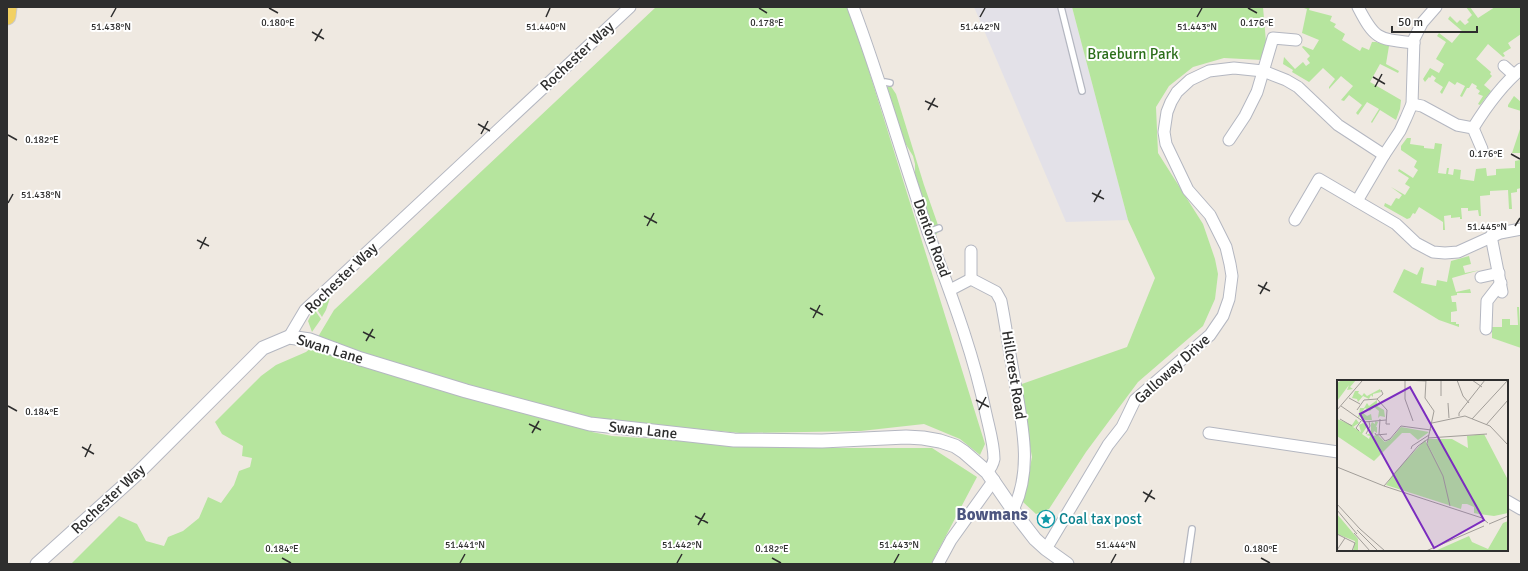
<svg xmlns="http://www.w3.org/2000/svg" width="1528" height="571" viewBox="0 0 1528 571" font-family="Signika,sans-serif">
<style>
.industrial{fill:#e3e1e8}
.green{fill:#b6e59e}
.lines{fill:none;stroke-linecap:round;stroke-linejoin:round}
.service-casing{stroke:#b4b7c1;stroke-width:8}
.minor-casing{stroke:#b4b7c1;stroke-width:13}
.tertiary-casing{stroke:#b4b7c1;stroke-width:15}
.primary-casing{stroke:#c9c9c9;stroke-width:19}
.service{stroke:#fff;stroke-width:5.5}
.minor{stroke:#fff;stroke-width:11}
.tertiary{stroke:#fff;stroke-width:13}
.primary{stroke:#f2d163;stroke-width:17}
.ticks{fill:none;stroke:#2e2e2e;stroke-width:1.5}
.labels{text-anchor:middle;stroke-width:4;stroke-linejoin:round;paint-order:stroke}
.park-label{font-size:15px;fill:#2c6e1b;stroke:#fff}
.street-label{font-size:15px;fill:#2e2e2e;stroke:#fff}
.culture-label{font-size:15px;fill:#0d838f;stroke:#fff;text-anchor:start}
.quarter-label{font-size:17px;font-weight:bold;fill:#4d5680;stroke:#fff}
.inset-road{fill:none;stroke:#a29e99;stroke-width:1}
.view{fill:#7b2cbf;fill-opacity:0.15;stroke:#7b2cbf;stroke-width:2}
.inset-edge{fill:none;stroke:#2e2e2e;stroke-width:2}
.ticks-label{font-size:10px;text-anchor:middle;fill:#2e2e2e;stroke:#fff;stroke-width:4;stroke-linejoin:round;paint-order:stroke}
</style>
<rect width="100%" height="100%" fill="#efe9e1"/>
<path class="industrial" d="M974,7H1072L1128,220L1066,222Z"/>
<g class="green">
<path d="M656,7H848L856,29L985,444L980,455L960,439L924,424L861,431L740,433L596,419L592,432L612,436L788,448H932L977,477L931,564H71L119,516L137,524L146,541L164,546L168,537L183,531L199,518L208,497L221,503L234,485L239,471L250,467L252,458L242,456L243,446L222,434L215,422L261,376L276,365L306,352L312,347L334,310Z"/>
<path d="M1072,7H1263L1266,42L1262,60L1224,58L1193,67L1169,86L1156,107L1158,153L1203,224L1215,259L1218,274L1215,299L1203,326L1138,382L1086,452L1049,509L1036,514L1023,502L1032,457L1019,385L1127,347L1155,278L1128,220Z"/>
<path d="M1301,7H1310L1309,10L1332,16L1330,21L1336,24L1334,27L1345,34L1342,40L1360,51L1362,47L1369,50L1372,42H1376L1389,46L1386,64L1399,71L1398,73L1380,64L1370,82L1401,100L1400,109L1396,120L1380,110L1372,123L1371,122L1379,109L1367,102L1358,115L1356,113L1362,105L1349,95L1344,101L1341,100L1353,86L1341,76L1329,89V87L1335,79L1323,68L1309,82L1292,72L1293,70L1283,64L1284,57L1295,69L1303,62L1306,66L1310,63L1307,59L1310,56L1302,47L1303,46L1313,50L1319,40L1302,33L1307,9Z"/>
<path d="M1466,7H1470L1478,18L1495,7H1521V34L1508,43L1511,48L1503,53L1505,56L1503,57L1488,44L1476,59L1491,72L1490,74L1492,76L1484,85L1491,91L1480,105L1478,104L1483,96L1478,94L1480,91L1476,88L1477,86L1472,83L1469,88H1467L1462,97L1460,96L1465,86L1457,82L1455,85L1449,81L1442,94L1440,92L1443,87L1434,81L1436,78L1432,75L1430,78L1429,77L1425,82L1423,79L1430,68L1439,73L1444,64L1436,59L1446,42L1437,36L1439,33L1452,43L1462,31L1448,19L1450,16L1457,23L1460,20L1465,25L1469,22L1467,20L1472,15Z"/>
<path d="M890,85L896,94L924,185L939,228L937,234L935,235L915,175V164L913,156L902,138L886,88Z"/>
<path d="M1514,96L1521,102V111L1508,107V105Z"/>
<path d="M1521,126V188L1517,189V192L1511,193L1512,209H1509L1508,190L1490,191V195L1480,196L1481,216H1479L1478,210L1468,211V208H1461L1462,219H1460V217L1451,218V215L1444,216L1445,230H1443V222L1419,207L1415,214L1413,213L1410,218L1407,219L1384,206L1385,203L1391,206L1396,198L1399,199L1402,195L1391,187L1405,195L1410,187L1405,184L1409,178L1398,171L1399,169L1413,178L1418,170L1414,167L1417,161L1401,150V146L1407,138H1411L1410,144L1424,146V148L1434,149L1435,143L1442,144L1438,173L1446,174L1447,168H1449L1448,174L1453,175L1454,169L1461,170L1460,179L1474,181L1476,169L1486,168L1487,176L1496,175V169L1515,168V161L1520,160V153H1512Z"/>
<path d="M1469,256L1471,264L1463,266L1465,273L1480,270L1452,278L1456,292L1470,289L1471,293H1457V295L1451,296L1452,302H1456L1457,311L1451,312V322H1456V324H1459V327L1439,320L1393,292L1404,269L1417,275L1421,267L1424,268L1421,283L1436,286L1437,280L1447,282L1451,261Z"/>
<path d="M331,295L326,310L322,317L316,308Z"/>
<path d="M1517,307H1519L1521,348L1492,338V327H1502V319H1510V325H1518Z"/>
<path d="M314,309L321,319L312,332L308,321Z"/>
</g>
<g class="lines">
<defs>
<g id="service">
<path d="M1061,7L1082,91"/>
<path d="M880,84L885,82L890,83"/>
<path d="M928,232L939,228"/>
<path d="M1187,564L1192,529"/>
</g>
<g id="minor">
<path d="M853,7C881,81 902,157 928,232C950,292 973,351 986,414C989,428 994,444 994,459C993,464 991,468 987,472"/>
<path d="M1358,7C1375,40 1378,39 1414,43"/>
<path d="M1504,66L1514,75"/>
<path d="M1412,104L1422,106L1457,125L1473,128L1482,149"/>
<path d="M1473,128C1486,107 1502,85 1521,69"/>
<path d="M1229,140L1245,116L1257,92L1273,38L1296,40"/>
<path d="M1357,201L1384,155L1400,131L1406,118L1412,104L1414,39L1422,23L1436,7"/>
<path d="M1295,220L1319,179L1396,224L1416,243L1433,252L1445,253L1458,252L1500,233L1521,229"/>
<path d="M1491,236L1502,292"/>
<path d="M971,251V279"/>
<path d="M1481,277L1499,273"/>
<path d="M971,279L996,292L1001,301C1006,326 1009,351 1014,376C1021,420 1034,468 1013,510"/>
<path d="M950,290L971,279"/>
<path d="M1486,329L1487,301L1501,283"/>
<path d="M289,337L305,310L630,7"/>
<path d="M1209,433L1338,452"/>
<path d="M1507,501L1521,509"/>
<path d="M1046,549L1108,445L1122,427L1135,400L1210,335L1223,316L1229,299L1232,276L1230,264L1226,247L1210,215L1188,190L1166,144L1164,132L1167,112L1171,102L1177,92L1190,80L1209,71L1234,68L1263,71L1286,80L1298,87L1338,125L1384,155"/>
<path d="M938,564L951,540L994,480"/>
</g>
<path id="tertiary" d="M37,564L138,473L263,348L289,337L310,340L361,359L466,391L590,424L734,440L822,441L906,437L923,438L940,441L955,446L964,452L987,472L1018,517L1035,539L1046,549L1067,564"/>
<path id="primary" d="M7,16L8,7"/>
</defs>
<use href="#service" class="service-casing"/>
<use href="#minor" class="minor-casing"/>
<use href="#tertiary" class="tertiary-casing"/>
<use href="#primary" class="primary-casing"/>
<use href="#service" class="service"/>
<use href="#minor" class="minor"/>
<use href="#tertiary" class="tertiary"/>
<use href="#primary" class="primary"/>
</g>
<path class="ticks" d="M269,8L278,13M759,8L767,13M1248,8L1257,13M111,17L116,8M546,17L550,8M980,17L985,8M1197,17L1202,8M312,32L324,39M315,41L322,29M1373,77L1385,84M1375,87L1382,74M925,101L938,107M928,110L935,98M478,124L490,131M481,134L488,121M8,135L17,140M1511,154L1520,159M1092,193L1104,199M1094,202L1101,190M8,203L13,194M644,216L657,223M647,226L654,213M1515,226L1520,218M197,240L209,246M200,249L206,237M1258,285L1270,291M1260,294L1267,282M810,308L823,315M813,318L820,305M363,332L375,338M366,341L373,329M976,400L989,407M8,406L17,411M979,410L986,397M529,424L541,430M532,433L539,421M82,447L94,454M85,457L91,444M1143,492L1155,499M1145,502L1152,490M695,516L708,523M698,525L705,513M282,558L291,563M772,558L781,563M1261,558L1270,563M460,563L465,554M677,563L682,554M894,563L899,554M1111,563L1116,554"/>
<defs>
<symbol id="sight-ring" viewBox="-11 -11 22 22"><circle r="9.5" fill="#fff" stroke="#0f9aa8" stroke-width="1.5"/><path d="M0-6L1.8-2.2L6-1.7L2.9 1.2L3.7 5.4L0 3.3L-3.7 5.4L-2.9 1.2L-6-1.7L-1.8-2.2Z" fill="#0f9aa8"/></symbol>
</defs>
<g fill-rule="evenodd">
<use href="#sight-ring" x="1036" y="509" width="20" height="20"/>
</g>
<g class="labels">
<g class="park-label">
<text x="1133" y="59">Braeburn Park</text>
</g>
<g class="street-label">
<text transform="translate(577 56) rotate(-43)" y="5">Rochester Way</text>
<text transform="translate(932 238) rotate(70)" y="5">Denton Road</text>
<text transform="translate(341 278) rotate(-44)" y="5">Rochester Way</text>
<text transform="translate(330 349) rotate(17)" y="5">Swan Lane</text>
<text transform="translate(1172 369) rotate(-42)" y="5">Galloway Drive</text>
<text transform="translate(1014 375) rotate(81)" y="5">Hillcrest Road</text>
<text transform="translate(643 430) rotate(6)" y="5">Swan Lane</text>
<text transform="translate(108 499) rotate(-43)" y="5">Rochester Way</text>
</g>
<g class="culture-label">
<text x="1059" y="524">Coal tax post</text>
</g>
<g class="quarter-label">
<text x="992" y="520">Bowmans</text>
</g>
</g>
<g transform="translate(1337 380)">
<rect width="171" height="171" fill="#efe9e1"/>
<path d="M5,0H19L13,7L16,9L10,10L12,5L0,21V3ZM43,9L44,12L36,14V17L34,15L32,19L26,16L21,22L20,19L15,18L18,11H22L21,13L25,16L27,13L30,16ZM40,20V26L47,30L48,37L43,36L41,38L42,31L37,27L33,31L28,28L25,32L30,36L34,34L35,40H28L23,36L21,38L23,28H27L30,23L32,26ZM0,39L15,45L19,39L22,43L16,47L24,52L22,45L26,43L31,45L25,54L32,59L33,56L29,55L34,53V44L35,42L38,44V41L41,42L39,47H40V53L37,51L35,56L41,55L48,62L54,59L64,47L92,52L81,60L73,53H65L37,81L0,56ZM147,54L171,100V133L157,136L142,134L137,133V127L130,124H125L124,129L49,105L58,92L88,60L106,93L91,65V59H115L131,68L130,56ZM0,134L21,159V171H16L18,161L0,154ZM171,141V171H98L132,156L135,162L151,169L166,143Z" fill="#b6e59e"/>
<path class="inset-road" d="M68,0V19L76,41M68,0L89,1M89,0L88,18L97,31L90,64L106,96L113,126M104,0V16M120,0L126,16L132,23M135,0L145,7M12,18L23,24M40,19L46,14L44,10M111,23L112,38M4,26L27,42L49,40M0,30L25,1M20,30L27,20L40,19L50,30L49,44H53M122,36V33L148,0M3,39L15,46M43,39L42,54L48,61L53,59L64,46L94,50M135,39L171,0M95,43L128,36L153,46L171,65M149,45L171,20M22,51L19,48L24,41M38,53L39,55L50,54M29,54L33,46L32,42M91,58L150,54M74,69L75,66L92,55M0,87L47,106L145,138L151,143M47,106L81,66L91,59M0,124L23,149L48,171M0,130L20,154M152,144L171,136M20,150L41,171M17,153L33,171M0,154L18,163L15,171M0,170L8,158M89,171L147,146"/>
<path class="view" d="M73,7L147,140L97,168L23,34Z"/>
<rect width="171" height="171" class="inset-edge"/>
</g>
<g class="ticks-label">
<text x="278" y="26">0.180°E</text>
<text x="767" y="26">0.178°E</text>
<text x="1257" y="26">0.176°E</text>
<text x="111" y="30">51.438°N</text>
<text x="546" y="30">51.440°N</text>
<text x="980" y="30">51.442°N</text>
<text x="1197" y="30">51.443°N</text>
<text x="42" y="143">0.182°E</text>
<text x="1486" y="157">0.176°E</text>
<text x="41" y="198">51.438°N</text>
<text x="1487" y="230">51.445°N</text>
<text x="42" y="415">0.184°E</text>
<text x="465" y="548">51.441°N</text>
<text x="682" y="548">51.442°N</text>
<text x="899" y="548">51.443°N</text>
<text x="1116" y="548">51.444°N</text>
<text x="282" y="552">0.184°E</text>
<text x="772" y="552">0.182°E</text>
<text x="1261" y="552">0.180°E</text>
</g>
<rect width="1528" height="571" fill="none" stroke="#2e2e2e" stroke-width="16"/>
<path d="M1392 26v6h85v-6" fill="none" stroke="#2e2e2e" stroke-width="2"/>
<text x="1398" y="26" font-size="12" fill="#2e2e2e" stroke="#ffffff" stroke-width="3" paint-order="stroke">50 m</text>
</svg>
